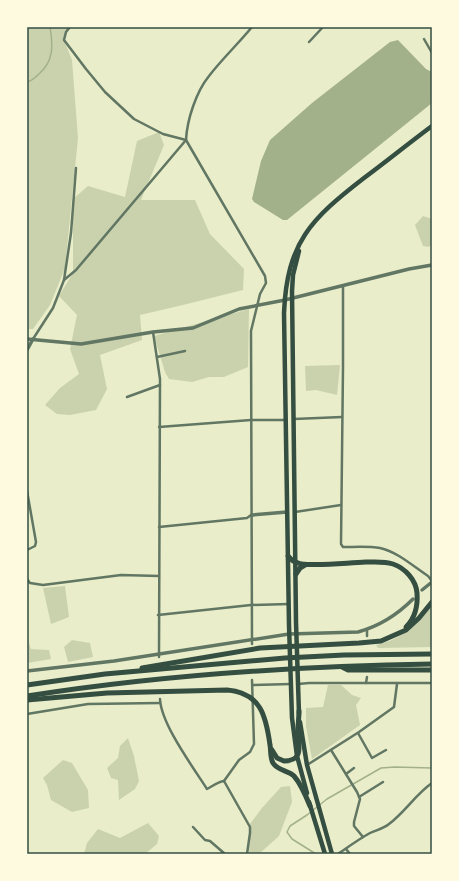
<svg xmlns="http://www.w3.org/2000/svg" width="459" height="881" viewBox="0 0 459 881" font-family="'Fira Sans Condensed',sans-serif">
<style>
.green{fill:#cad2ad}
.water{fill:#a3b18a}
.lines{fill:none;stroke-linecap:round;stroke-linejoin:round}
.stream{stroke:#a3b18a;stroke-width:1.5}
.minor{stroke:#617663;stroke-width:2.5}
.tertiary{stroke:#617663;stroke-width:3.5}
.trunk{stroke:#344e41;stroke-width:4.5}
.motorway{stroke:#344e41;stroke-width:5}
.neatline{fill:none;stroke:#344e41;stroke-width:1.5}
</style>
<rect width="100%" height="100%" fill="#e9edc9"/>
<g class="green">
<path d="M27,27H69L64,40L72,60L78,138L65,268L50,305L33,329H27Z"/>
<path d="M159,132L164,145L141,200H195L210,234L244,269L243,290L187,304L140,315L142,340L100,355L107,389L96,410L70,415L57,414L45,405L60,388L79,374L70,349L77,315L59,296L73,273V199L88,186L125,197L137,141Z"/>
<path d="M423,216L432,219V243L429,247L423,246L415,225Z"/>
<path d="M249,309L248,367L224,377H209L192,382L169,379L165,372L154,336Z"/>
<path d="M340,365L337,395L316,390L306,391L305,366Z"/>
<path d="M65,586L69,617L51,624L43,588Z"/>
<path d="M432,605V647L378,648L376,645C404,639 414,624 432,605Z"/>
<path d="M27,637L31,649L49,650L51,659L27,663Z"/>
<path d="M72,640L90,643L93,657L68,662L64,647Z"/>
<path d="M328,685H341L352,695L361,698L356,705L360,725L312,759L306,726V708L323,707Z"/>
<path d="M128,738L134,756L139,781L135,789L119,800L118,780L111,778L107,768L118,758L120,746Z"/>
<path d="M63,760L72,763L88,790L89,808L72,812L51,800L47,785L43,778Z"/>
<path d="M290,786L292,802L279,836L259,854H249L250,824L262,808L281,787Z"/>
<path d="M148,823L159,836L157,844L145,854H84L87,843L98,829L120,838Z"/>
</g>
<path class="water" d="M398,40L426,69L432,72V103L287,220H283L254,202L252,199L261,161L270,140L312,103L390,42Z"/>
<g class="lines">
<g class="stream">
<path d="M27,82C32,81 36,77 40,73C54,60 53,45 50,27"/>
<path d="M316,854L292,839L287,832L290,826L307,815L327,799L381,768L395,767L432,768"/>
</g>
<g class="minor">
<path d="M70,27L66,32L64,40L86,69L105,92L134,119L163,134L186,140"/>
<path d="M424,39L432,53"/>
<path d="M309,42L323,27"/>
<path d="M64,280L76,270L186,140"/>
<path d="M343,286V367L341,544L343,547C355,547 369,546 380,548C398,552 414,567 428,576L432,581"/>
<path d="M153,332L160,379L159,657"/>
<path d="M33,339L53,308L64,280L71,233L76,168"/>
<path d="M157,357L185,351"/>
<path d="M127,397L160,385"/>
<path d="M294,419L342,417"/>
<path d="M159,427L251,420H286"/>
<path d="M27,491L36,542L35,546L27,550"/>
<path d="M295,512L341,505"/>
<path d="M159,527L247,518L251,515"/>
<path d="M27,579L30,583L43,585L121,575L159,576"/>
<path d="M158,615L251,605L289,604"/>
<path d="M367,636V629"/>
<path d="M252,644L251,331L260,294L266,283L265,276L186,140C187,120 196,92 209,76C222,59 238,44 252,27"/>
<path d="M366,683L367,677"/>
<path d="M298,684L309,683H432"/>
<path d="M253,685L291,684"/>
<path d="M160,699C161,724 193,767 207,789C213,786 217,782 224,781"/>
<path d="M27,714L88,704L160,703"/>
<path d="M358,733L372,758L386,750"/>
<path d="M331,750L357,792L360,799L354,822V826L363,837"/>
<path d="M307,765L359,732L394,707L397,684"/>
<path d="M346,774L354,768"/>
<path d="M224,781L239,760L250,752L254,744L252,680"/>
<path d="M224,781L250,827V833L247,854"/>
<path d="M359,797L383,782"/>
<path d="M193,827L205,840L210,841L225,854"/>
<path d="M346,849L350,854"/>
<path d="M338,854C348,847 359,839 370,833C376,830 383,829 389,824C405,812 416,794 432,783"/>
</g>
<g class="tertiary">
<path d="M27,339L81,344L153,332L193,328L239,309L285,300L409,269L432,265"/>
<path d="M27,350L33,339"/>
<path d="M252,515L287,512"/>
<path d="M422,590L432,582"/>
<path d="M27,671L114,661L289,634L358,632C380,626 397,615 413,599"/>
</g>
<g class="trunk">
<path d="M299,251L293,275L292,291L296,622L299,714"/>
<path d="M300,722L307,765L332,854"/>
<path d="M307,793L297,756L292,718L289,625L284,313C287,242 311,219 364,178C387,161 409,143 432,126"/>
<path d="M309,802L325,854"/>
</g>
<g class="motorway">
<path d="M288,556L293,561L301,564C322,566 344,563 366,562C375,562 384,561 393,564C405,568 416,580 417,593C418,606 415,618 406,627"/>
<path d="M296,574L300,568L305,565"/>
<path d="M342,667L348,670H432"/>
<path d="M142,668L260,648L359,643L381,641L406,630L419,618L432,602"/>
<path d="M27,685L105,674L285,658L344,655L432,654"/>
<path d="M27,696C161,675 296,666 432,664"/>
<path d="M27,700L107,693L227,690C261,693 266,716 270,745C271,750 270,758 273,763C278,771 288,770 294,776C301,784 306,796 310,806"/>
<path d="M272,750L277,758L284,761C305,761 298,744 298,730C298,724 299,718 299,711"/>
</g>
</g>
<rect width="459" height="881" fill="none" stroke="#fefae0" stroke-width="56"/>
<rect x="28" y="28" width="403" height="825" class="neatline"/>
</svg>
